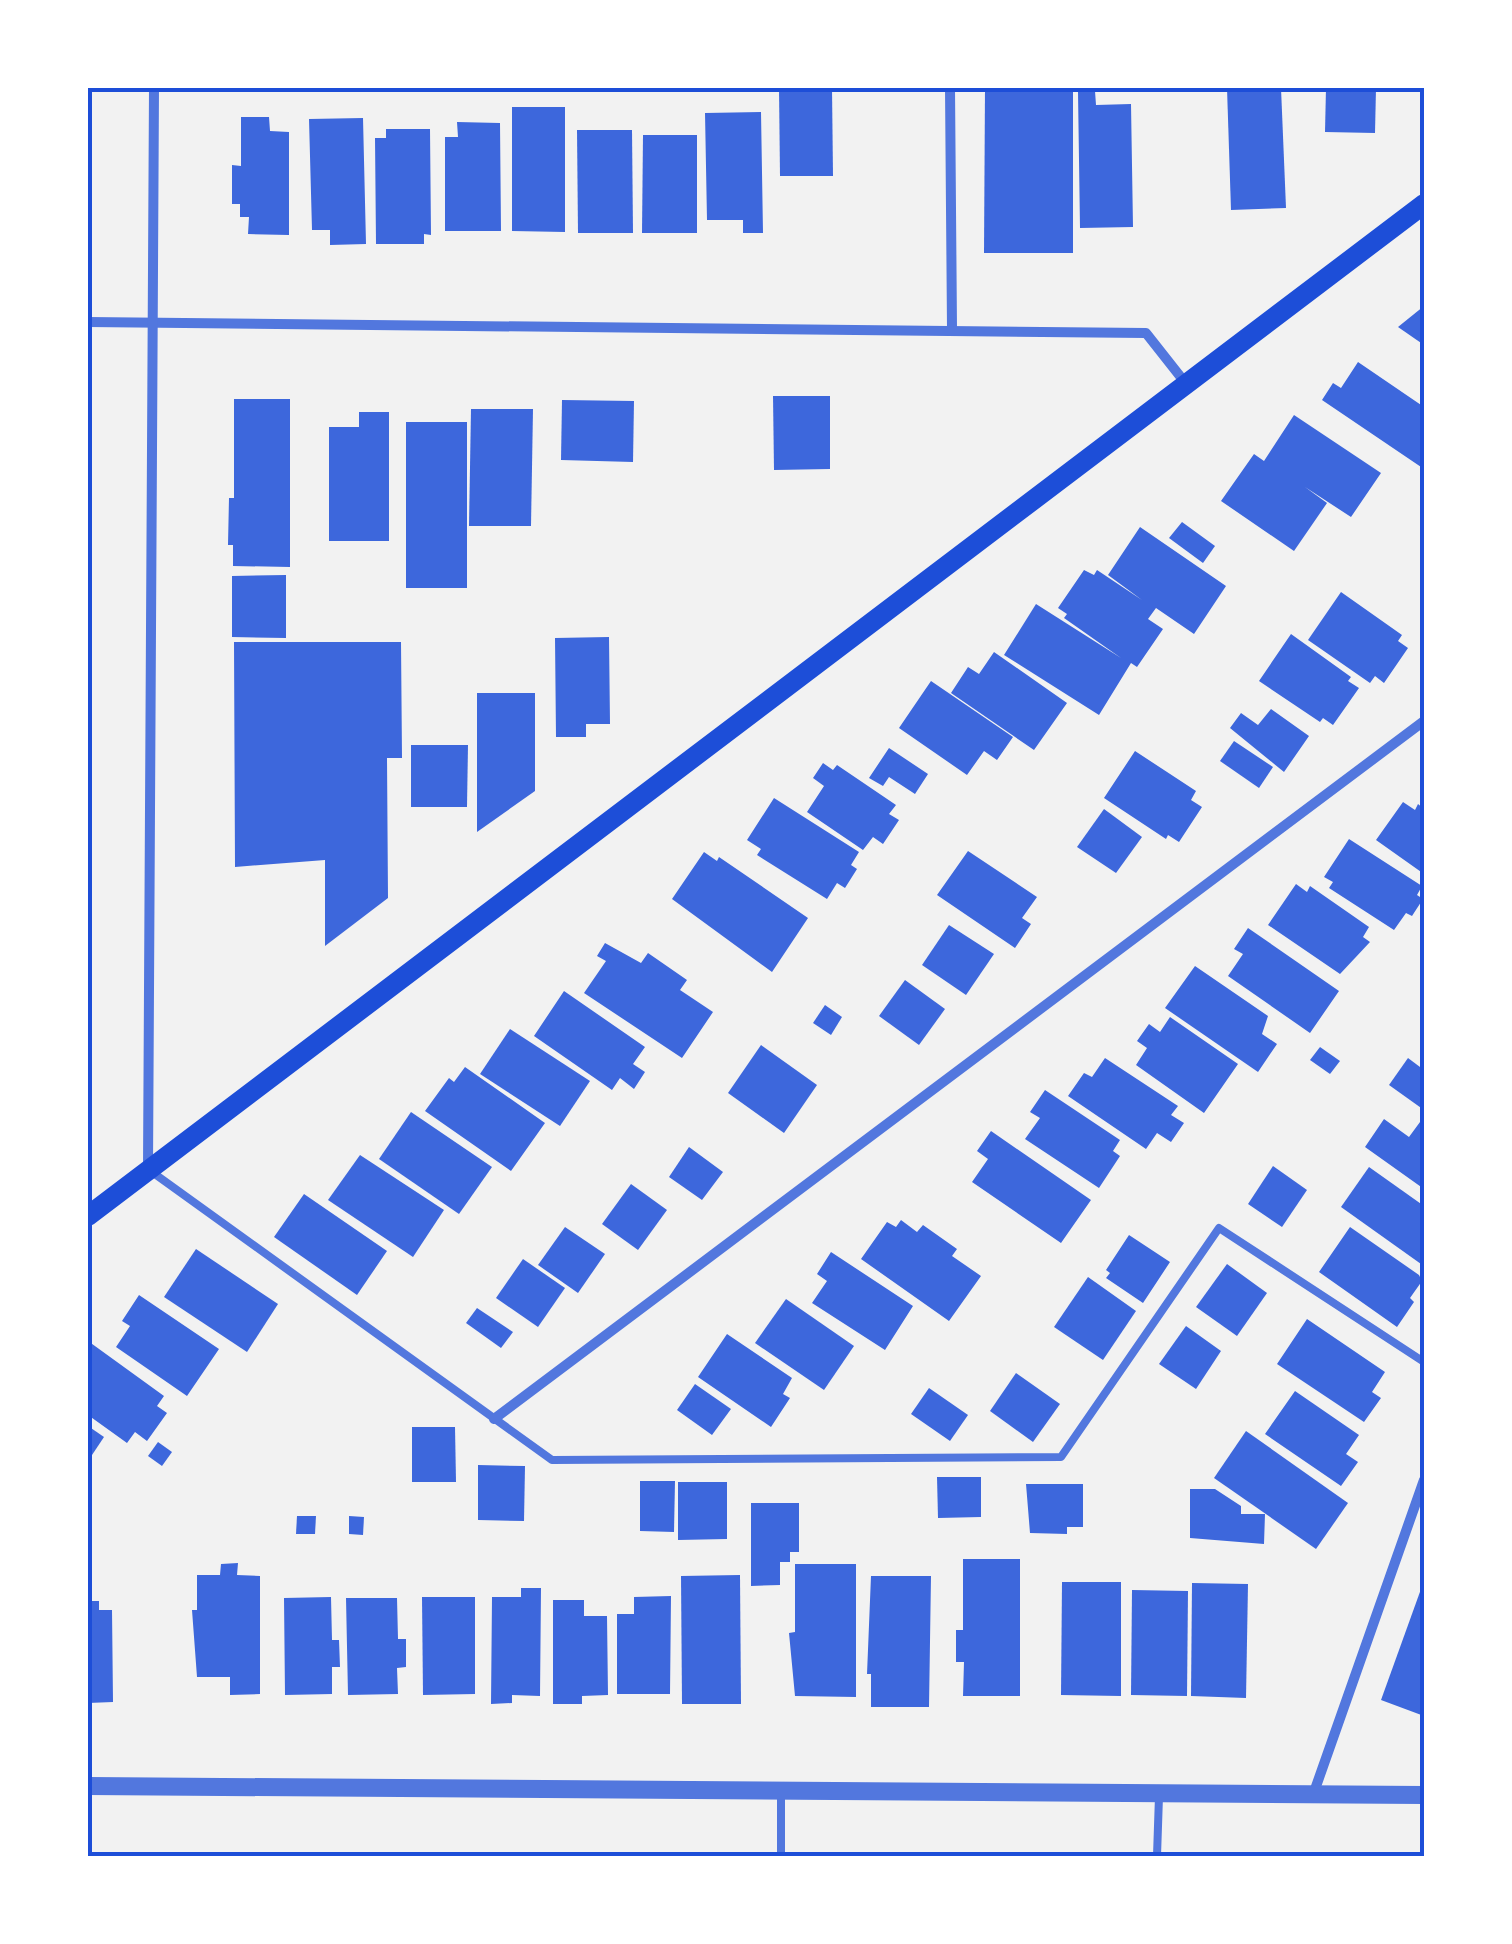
<svg xmlns="http://www.w3.org/2000/svg" width="1512" height="1944" viewBox="0 0 1512 1944" font-family="Quicksand,sans-serif">
<style>
.building{fill:#3d67dc}
.lines{fill:none;stroke-linecap:round;stroke-linejoin:round}
.service{stroke:#5277de;stroke-width:8}
.minor{stroke:#5277de;stroke-width:10}
.tertiary{stroke:#5277de;stroke-width:18}
.secondary{stroke:#1d4ed8;stroke-width:20}
.neatline{fill:none;stroke:#1d4ed8;stroke-width:4}
</style>
<rect width="100%" height="100%" fill="#f2f2f2"/>
<g class="building">
<path d="M779,88H832L833,176H780Z"/>
<path d="M985,88H1073V253H984Z"/>
<path d="M1227,88H1281L1286,208L1231,210Z"/>
<path d="M1326,88H1376L1375,133L1325,132Z"/>
<path d="M1095,91L1096,105L1131,104L1133,227L1080,228L1078,92Z"/>
<path d="M512,107H565V232L512,231Z"/>
<path d="M761,112L763,233H743V220H707L705,113Z"/>
<path d="M241,117H269L270,131L289,132V235L248,234L249,217H240V204H232V165L241,166Z"/>
<path d="M363,118L366,244L330,245V230H312L309,119Z"/>
<path d="M457,122L500,123L501,231H445V137H458Z"/>
<path d="M386,129H430L431,235L424,234V244H376L375,138H386Z"/>
<path d="M577,130H632L633,233H578Z"/>
<path d="M643,135H697V233H642Z"/>
<path d="M1424,306V345L1398,327Z"/>
<path d="M1358,362L1424,407V469L1322,400L1333,383L1341,388Z"/>
<path d="M773,396H830V469L774,470Z"/>
<path d="M234,399H290V567L233,566V545H228L229,498H234Z"/>
<path d="M562,400L634,401L633,462L561,460Z"/>
<path d="M471,409H533L531,526H469Z"/>
<path d="M359,412H389V541H329V427H359Z"/>
<path d="M1294,415L1381,473L1351,517L1305,487L1327,503L1294,551L1221,501L1254,454L1264,461Z"/>
<rect x="406" y="422" width="61" height="166"/>
<path d="M1182,522L1215,546L1203,563L1169,538Z"/>
<path d="M1140,527L1226,586L1194,634L1156,608L1148,619L1163,629L1137,667L1131,663L1099,715L1004,655L1036,604L1121,658L1064,618L1067,614L1058,608L1084,570L1094,575L1097,570L1142,600L1108,575Z"/>
<path d="M286,575V638L232,637V576Z"/>
<path d="M1341,592L1402,635L1398,641L1408,648L1384,683L1375,676L1370,683L1308,640Z"/>
<path d="M1291,634L1351,677L1348,681L1359,688L1333,725L1323,718L1320,722L1259,681Z"/>
<path d="M609,637L610,724H586V737H556L555,638Z"/>
<path d="M234,642H401L402,758H387L388,898L325,946V860L235,867Z"/>
<path d="M994,652L1067,703L1034,750L951,693L968,667L979,674Z"/>
<path d="M931,681L1013,737L997,760L984,751L967,775L899,728Z"/>
<path d="M477,693H535V791L477,832Z"/>
<path d="M1271,709L1309,736L1284,772L1230,728L1241,713L1258,725Z"/>
<path d="M1234,741L1273,767L1259,788L1220,761Z"/>
<path d="M411,745H468L467,807H411Z"/>
<path d="M889,748L928,774L915,794L889,777L883,786L869,778Z"/>
<path d="M1135,751L1196,791L1191,800L1202,807L1179,842L1168,835L1166,839L1104,798Z"/>
<path d="M823,763L833,770L837,765L896,805L889,814L899,820L883,844L873,837L863,850L807,812L824,786L813,778Z"/>
<path d="M774,798L859,852L851,865L857,869L845,888L837,883L827,899L757,855L761,849L747,840Z"/>
<path d="M1403,802L1415,810L1418,804L1424,809V874L1376,840Z"/>
<path d="M1104,809L1142,837L1116,873L1077,847Z"/>
<path d="M1349,839L1422,886L1417,895L1423,899L1412,916L1406,913L1394,930L1329,888L1333,882L1324,877Z"/>
<path d="M968,851L1037,897L1022,918L1031,924L1015,948L937,895Z"/>
<path d="M704,852L717,861L719,857L808,918L772,972L672,899Z"/>
<path d="M1296,884L1307,892L1310,886L1369,927L1363,937L1370,942L1340,974L1268,925Z"/>
<path d="M949,925L994,954L966,995L922,965Z"/>
<path d="M1248,928L1339,991L1310,1033L1228,976L1243,954L1234,949Z"/>
<path d="M605,943L641,963L648,953L687,980L680,990L713,1012L682,1058L584,993L606,961L597,956Z"/>
<path d="M1195,966L1268,1016L1262,1034L1277,1044L1258,1072L1165,1008Z"/>
<path d="M905,980L945,1009L919,1045L879,1016Z"/>
<path d="M564,991L645,1047L633,1064L645,1072L634,1089L620,1078L612,1090L534,1036Z"/>
<path d="M825,1005L842,1017L831,1035L813,1023Z"/>
<path d="M1170,1017L1238,1064L1204,1113L1136,1065L1147,1048L1137,1041L1149,1024L1160,1032Z"/>
<path d="M510,1029L590,1081L560,1126L480,1074Z"/>
<path d="M761,1045L817,1085L784,1133L728,1093Z"/>
<path d="M1320,1047L1340,1061L1330,1074L1310,1060Z"/>
<path d="M1105,1058L1178,1106L1171,1115L1184,1123L1171,1142L1157,1133L1146,1149L1068,1096L1084,1073L1092,1077Z"/>
<path d="M1408,1058L1424,1070V1110L1389,1085Z"/>
<path d="M465,1067L545,1123L511,1171L425,1111L449,1078L454,1082Z"/>
<path d="M1045,1090L1120,1140L1113,1151L1120,1156L1099,1188L1025,1139L1040,1118L1030,1112Z"/>
<path d="M411,1112L492,1167L459,1214L379,1159Z"/>
<path d="M1384,1119L1409,1137L1420,1122L1424,1125V1189L1365,1147Z"/>
<path d="M991,1131L1091,1200L1061,1243L972,1182L988,1159L977,1151Z"/>
<path d="M689,1147L723,1172L702,1200L669,1177Z"/>
<path d="M360,1155L444,1210L413,1257L328,1200Z"/>
<path d="M1273,1166L1307,1190L1282,1227L1248,1204Z"/>
<path d="M1369,1167L1424,1206L1421,1264L1341,1207Z"/>
<path d="M631,1184L667,1210L638,1250L602,1224Z"/>
<path d="M304,1194L387,1251L357,1295L274,1237Z"/>
<path d="M901,1220L917,1232L923,1225L957,1249L952,1256L981,1276L949,1321L861,1259L887,1222L896,1227Z"/>
<path d="M565,1227L605,1254L578,1293L538,1265Z"/>
<path d="M1350,1227L1419,1275L1422,1281L1410,1298L1414,1302L1397,1327L1319,1272Z"/>
<path d="M1129,1235L1170,1262L1143,1303L1106,1278L1110,1273L1106,1270Z"/>
<path d="M196,1249L278,1304L247,1352L164,1297Z"/>
<path d="M831,1252L913,1306L885,1350L812,1303L827,1281L817,1274Z"/>
<path d="M523,1259L565,1288L538,1327L496,1298Z"/>
<path d="M1227,1264L1267,1293L1237,1336L1196,1307Z"/>
<path d="M1088,1277L1136,1311L1103,1360L1054,1327Z"/>
<path d="M139,1295L219,1349L187,1396L116,1347L130,1326L122,1321Z"/>
<path d="M786,1299L854,1346L824,1390L755,1343Z"/>
<path d="M477,1308L513,1332L501,1348L466,1323Z"/>
<path d="M1307,1319L1385,1372L1372,1392L1381,1398L1364,1422L1277,1364Z"/>
<path d="M1186,1326L1221,1351L1196,1389L1159,1364Z"/>
<path d="M727,1334L792,1378L783,1394L790,1398L771,1427L698,1377Z"/>
<path d="M88,1341L164,1396L157,1406L167,1413L147,1441L135,1432L127,1443L88,1415Z"/>
<path d="M1016,1373L1060,1404L1033,1442L990,1411Z"/>
<path d="M695,1384L731,1409L712,1435L677,1410Z"/>
<path d="M929,1388L968,1415L950,1441L911,1414Z"/>
<path d="M1295,1391L1359,1435L1346,1454L1358,1462L1341,1486L1265,1434Z"/>
<path d="M88,1426L104,1437L88,1461Z"/>
<path d="M412,1427H455L456,1482H412Z"/>
<path d="M1246,1431L1348,1503L1316,1549L1214,1478Z"/>
<path d="M158,1442L172,1452L162,1466L148,1456Z"/>
<path d="M478,1465L525,1466L524,1521L478,1520Z"/>
<path d="M937,1477H981V1517L938,1518Z"/>
<path d="M640,1481H675L674,1532L640,1531Z"/>
<path d="M678,1482H727V1539L678,1540Z"/>
<path d="M1026,1484H1083V1527H1067V1534L1030,1533Z"/>
<path d="M1190,1489H1215L1241,1506V1514H1265L1264,1544L1190,1538Z"/>
<path d="M751,1503H799V1552H790V1562H780V1585L751,1586Z"/>
<path d="M297,1516H316L315,1534H296Z"/>
<path d="M349,1516L364,1517L363,1535L349,1534Z"/>
<path d="M963,1559H1020V1696H963L964,1662H956V1630H963Z"/>
<path d="M238,1563L237,1575L260,1576V1694L230,1695V1677H197L192,1610H197V1575H220L221,1564Z"/>
<path d="M795,1564H856V1697L795,1696L789,1633L795,1632Z"/>
<path d="M740,1575L741,1704H682L681,1576Z"/>
<path d="M871,1576H931L929,1707H871V1674H867Z"/>
<path d="M1062,1582H1121V1696L1061,1695Z"/>
<path d="M1192,1583L1248,1584L1246,1698L1191,1696Z"/>
<path d="M521,1588H541L540,1696L512,1695V1703L491,1704L492,1597H521Z"/>
<path d="M1421,1589L1424,1591V1716L1381,1700Z"/>
<path d="M1132,1590L1188,1591L1187,1696L1131,1695Z"/>
<path d="M671,1596L670,1694H617V1614H634V1597Z"/>
<path d="M331,1597L332,1640H339L340,1667H332V1694L285,1695L284,1598Z"/>
<path d="M422,1597H475V1694L423,1695Z"/>
<path d="M346,1598H397L398,1639H406V1667L397,1668L398,1694L348,1695Z"/>
<path d="M553,1600H584V1616H607L608,1695L582,1696V1704H553Z"/>
<path d="M88,1601H99V1610H112L113,1702L88,1703Z"/>
</g>
<g class="lines">
<g class="service">
<path d="M152,1172L552,1460L1061,1457L1219,1228L1424,1362"/>
<path d="M781,1856V1791"/>
<path d="M1157,1856L1159,1796"/>
</g>
<g class="minor">
<path d="M950,88L952,328"/>
<path d="M88,322L1146,333L1187,385"/>
<path d="M148,1169L154,88"/>
<path d="M494,1419L1424,721"/>
<path d="M1313,1795L1424,1480"/>
</g>
<path class="tertiary" d="M88,1786L1424,1795"/>
<path class="secondary" d="M88,1216L1424,204"/>
</g>
<rect width="1512" height="1944" fill="none" stroke="#ffffff" stroke-width="180"/>
<rect x="90" y="90" width="1332" height="1764" class="neatline"/>
</svg>
